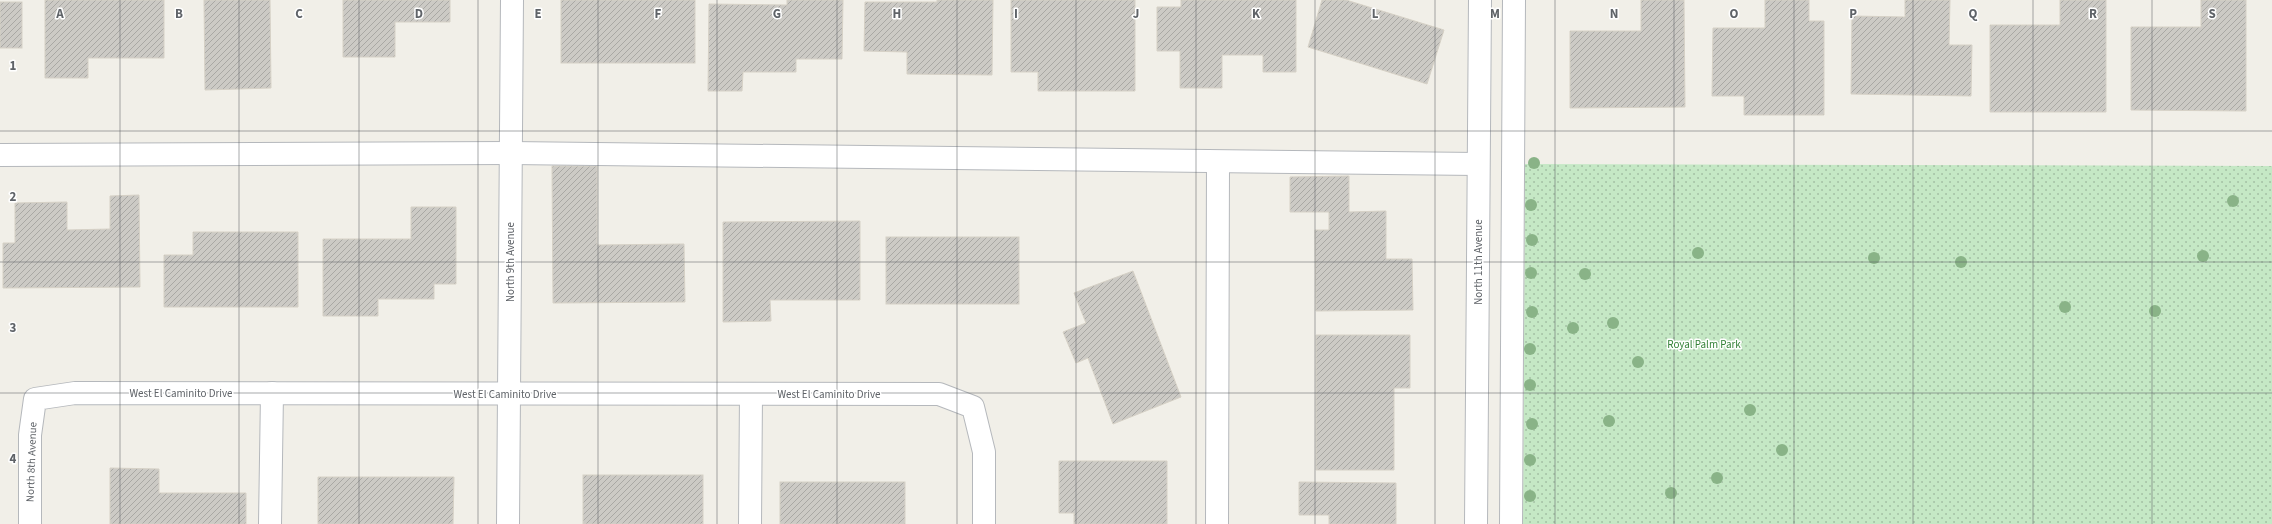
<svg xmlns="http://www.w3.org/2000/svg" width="2272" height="524" viewBox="0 0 2272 524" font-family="'Source Sans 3',sans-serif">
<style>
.park{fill:url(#park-dots)}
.building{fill:url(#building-hatch);stroke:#d6d1c6}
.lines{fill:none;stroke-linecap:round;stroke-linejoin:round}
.minor-casing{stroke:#b5b8bc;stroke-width:24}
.minor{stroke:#fff;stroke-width:22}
.tree{fill:#89b387}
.grid{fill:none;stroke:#5f6368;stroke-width:1;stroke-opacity:0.55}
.labels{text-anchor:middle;stroke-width:3;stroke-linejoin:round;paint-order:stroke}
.street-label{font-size:11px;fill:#5f6368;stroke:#fff}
.park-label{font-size:11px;fill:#348238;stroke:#fff}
.grid-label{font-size:13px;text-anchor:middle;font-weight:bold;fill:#5f6368;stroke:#fff;stroke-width:3;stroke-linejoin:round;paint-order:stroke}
</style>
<defs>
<pattern id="park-dots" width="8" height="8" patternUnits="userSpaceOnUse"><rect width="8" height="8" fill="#c5e8c5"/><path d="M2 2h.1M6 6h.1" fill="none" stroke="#a3c0a4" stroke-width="1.8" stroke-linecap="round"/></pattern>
<pattern id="building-hatch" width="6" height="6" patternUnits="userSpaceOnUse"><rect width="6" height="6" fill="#cccac5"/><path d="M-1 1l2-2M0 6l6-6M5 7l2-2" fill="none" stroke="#a9a8a4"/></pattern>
</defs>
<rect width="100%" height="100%" fill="#f1efe8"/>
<path class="park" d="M1525,164L2272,166V524H1523Z"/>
<g class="building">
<path d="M45,0H164V58H88V78H45Z"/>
<path d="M204,0H270L271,88L205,90Z"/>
<path d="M343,0H450V22H395V57H343Z"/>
<rect x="561" y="0" width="134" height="63"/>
<path d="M787,0H843L842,59H796V72H743L742,91H708L709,4L787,5Z"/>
<path d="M937,0H993L992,75L907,74V52L864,51L865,2H937Z"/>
<path d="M1011,0H1135V91H1038V72H1011Z"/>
<path d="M1181,0H1296V72H1263V55H1222V88H1180V51H1157V7H1181Z"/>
<path d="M1322,0H1346L1444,30L1427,84L1308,47Z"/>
<path d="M1641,0H1684L1685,107L1570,108V31H1641Z"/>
<path d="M1765,0H1809V21H1824V115H1744V96H1712L1713,28H1765Z"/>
<path d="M1905,0H1950L1949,45H1972L1971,96L1851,94L1852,16L1905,17Z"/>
<path d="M2060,0H2106V112H1990V25H2060Z"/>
<path d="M2201,0H2246V111L2131,110V27H2201Z"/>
<rect x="0" y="2" width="22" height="46"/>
<path d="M552,166H597V245L684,244L685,302L553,303Z"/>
<path d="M1349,176V212L1386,211V259H1412L1413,310L1316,311L1315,230H1329V212H1290V177Z"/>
<path d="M139,195L140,287L3,288V243H15V203L67,202V230L110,229V196Z"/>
<path d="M411,207H456V284H434V299H378V316H323V239H411Z"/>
<path d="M860,221V300H770L771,321L723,322V222Z"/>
<path d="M193,232H298V307H164V255H193Z"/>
<rect x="886" y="237" width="133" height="67"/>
<path d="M1133,271L1181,397L1113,424L1088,358L1076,363L1063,332L1086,323L1074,293Z"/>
<path d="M1316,335H1410V388H1394V470H1316Z"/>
<path d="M1059,461H1167V524H1074V513H1059Z"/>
<path d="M110,468L159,469V493H246V524H110Z"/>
<rect x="583" y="475" width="120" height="49"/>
<path d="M318,477H454L453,524H318Z"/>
<rect x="780" y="482" width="125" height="42"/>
<path d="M1299,482L1396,483V524H1329V515H1299Z"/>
</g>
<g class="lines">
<defs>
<g id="minor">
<path d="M0,155L511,153L1478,164"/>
<path d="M30,524V435L35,399L75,393L939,394L973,407L984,452V524"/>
<path d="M270,524L272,393"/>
<path d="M508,524L512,0"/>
<path d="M750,524L751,394"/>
<path d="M1217,524L1218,162"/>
<path d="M1476,524L1480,0"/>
<path d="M1511,524L1514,0"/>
</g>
</defs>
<use href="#minor" class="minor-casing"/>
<use href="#minor" class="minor"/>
</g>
<g class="tree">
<circle cx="1534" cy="163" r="6"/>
<circle cx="2233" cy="201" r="6"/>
<circle cx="1531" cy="205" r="6"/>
<circle cx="1532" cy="240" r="6"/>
<circle cx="1698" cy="253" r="6"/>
<circle cx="2203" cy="256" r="6"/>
<circle cx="1874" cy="258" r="6"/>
<circle cx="1961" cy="262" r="6"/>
<circle cx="1531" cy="273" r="6"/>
<circle cx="1585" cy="274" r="6"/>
<circle cx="2065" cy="307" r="6"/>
<circle cx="2155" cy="311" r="6"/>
<circle cx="1532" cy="312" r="6"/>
<circle cx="1613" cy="323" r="6"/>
<circle cx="1573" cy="328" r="6"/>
<circle cx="1530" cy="349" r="6"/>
<circle cx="1638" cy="362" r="6"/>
<circle cx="1530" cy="385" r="6"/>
<circle cx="1750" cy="410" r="6"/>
<circle cx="1609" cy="421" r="6"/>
<circle cx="1532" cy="424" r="6"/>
<circle cx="1782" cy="450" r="6"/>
<circle cx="1530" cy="460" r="6"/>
<circle cx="1717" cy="478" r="6"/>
<circle cx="1671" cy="493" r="6"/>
<circle cx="1530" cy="496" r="6"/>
</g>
<path class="grid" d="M120,0V524M239,0V524M359,0V524M478,0V524M598,0V524M717,0V524M837,0V524M957,0V524M1076,0V524M1196,0V524M1315,0V524M1435,0V524M1555,0V524M1674,0V524M1794,0V524M1913,0V524M2033,0V524M2152,0V524M0,131H2272M0,262H2272M0,393H2272"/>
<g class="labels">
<g class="street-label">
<text transform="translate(510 262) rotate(-90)" y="4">North 9th Avenue</text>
<text transform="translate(1478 262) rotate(-90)" y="4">North 11th Avenue</text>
<text x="181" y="397">West El Caminito Drive</text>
<text x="505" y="398">West El Caminito Drive</text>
<text x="829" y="398">West El Caminito Drive</text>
<text transform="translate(31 462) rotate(-88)" y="4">North 8th Avenue</text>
</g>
<g class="park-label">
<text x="1704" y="348">Royal Palm Park</text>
</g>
</g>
<g class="grid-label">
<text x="60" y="18">A</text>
<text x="179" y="18">B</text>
<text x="299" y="18">C</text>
<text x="419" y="18">D</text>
<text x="538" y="18">E</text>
<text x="658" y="18">F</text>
<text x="777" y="18">G</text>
<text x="897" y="18">H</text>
<text x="1016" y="18">I</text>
<text x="1136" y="18">J</text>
<text x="1256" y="18">K</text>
<text x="1375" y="18">L</text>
<text x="1495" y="18">M</text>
<text x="1614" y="18">N</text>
<text x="1734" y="18">O</text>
<text x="1853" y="18">P</text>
<text x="1973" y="18">Q</text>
<text x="2093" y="18">R</text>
<text x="2212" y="18">S</text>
<text x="13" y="70">1</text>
<text x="13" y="201">2</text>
<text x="13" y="332">3</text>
<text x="13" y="463">4</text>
</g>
</svg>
